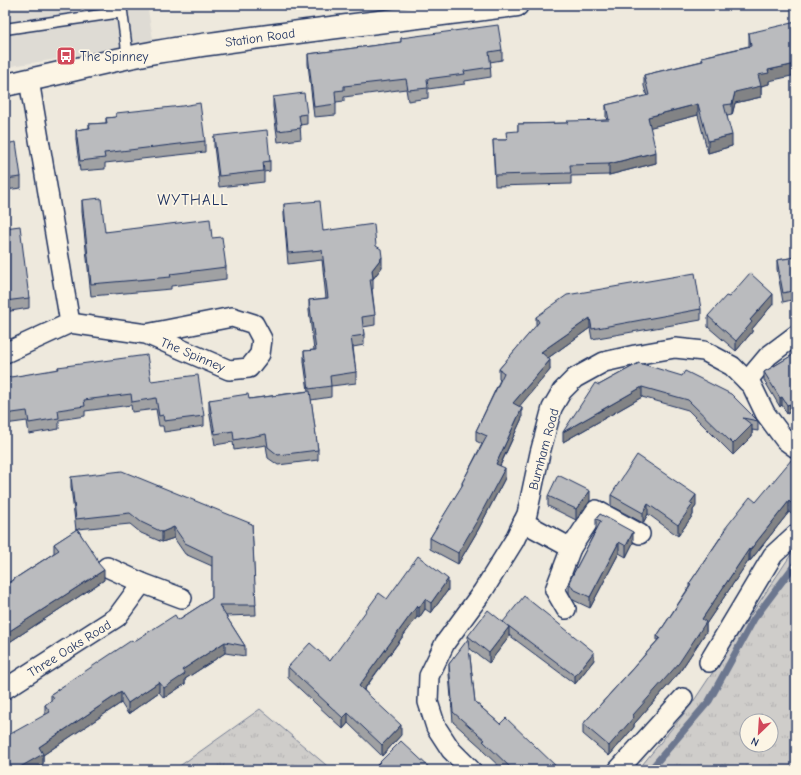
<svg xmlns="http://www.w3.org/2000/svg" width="801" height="775" viewBox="0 0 801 775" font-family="'Comic Neue',sans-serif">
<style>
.built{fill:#dedbd4}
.grass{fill:url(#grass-tufts);stroke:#757e94;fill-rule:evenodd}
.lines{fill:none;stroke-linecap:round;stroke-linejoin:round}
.stream{stroke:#6c778f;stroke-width:7}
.service-casing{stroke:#1b2f5e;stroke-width:13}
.minor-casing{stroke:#1b2f5e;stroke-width:22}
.tertiary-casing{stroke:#1b2f5e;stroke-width:25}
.service{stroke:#fcf5e5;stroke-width:10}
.minor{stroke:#fcf5e5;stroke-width:19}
.tertiary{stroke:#fcf5e5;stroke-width:22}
.wall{fill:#a0a1a3;stroke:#1b2f5e}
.shaded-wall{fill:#828385;stroke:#1b2f5e}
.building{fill:#babbbe;stroke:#1b2f5e}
.labels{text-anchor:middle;stroke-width:3.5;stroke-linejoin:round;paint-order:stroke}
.street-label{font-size:13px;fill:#1b2f5e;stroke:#fcf5e5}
.poi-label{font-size:13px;fill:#1b2f5e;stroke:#fcf5e5;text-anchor:start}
.quarter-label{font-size:15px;letter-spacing:1px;fill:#1b2f5e;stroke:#fcf5e5}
</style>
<defs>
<pattern id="grass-tufts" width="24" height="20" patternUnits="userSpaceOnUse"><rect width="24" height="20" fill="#cfcdca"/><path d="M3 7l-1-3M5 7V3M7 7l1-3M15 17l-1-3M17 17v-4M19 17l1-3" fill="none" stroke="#b1b0b0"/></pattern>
</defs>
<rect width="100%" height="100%" fill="#eee9dd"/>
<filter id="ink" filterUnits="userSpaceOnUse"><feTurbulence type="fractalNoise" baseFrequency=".025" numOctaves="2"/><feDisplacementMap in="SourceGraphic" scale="8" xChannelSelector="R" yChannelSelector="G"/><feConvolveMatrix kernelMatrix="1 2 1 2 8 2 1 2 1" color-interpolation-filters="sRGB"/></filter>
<g filter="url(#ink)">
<path class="built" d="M5,5H147L154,44L5,67Z"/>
<g class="grass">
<path d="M796,547V770H638L691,705ZM747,721H771V745H747Z"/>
<path d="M260,709L332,770H174Z"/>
</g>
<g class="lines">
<path class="stream" d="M650,770L709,701L754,619L796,563"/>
<defs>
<path id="service" d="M5,29L122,12L128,58"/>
<g id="minor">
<path d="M70,323L146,334L229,370L249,368L260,354L262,339L254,324L232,317L146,334"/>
<path d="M5,353L70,323L29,80"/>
<path d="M747,381L768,356L796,335"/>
<path d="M523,522L571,548L555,590L566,609"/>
<path d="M571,548L596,510L640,534"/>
<path d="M107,567L142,583L182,598"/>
<path d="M709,662L773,555L796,534"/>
<path d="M5,689L117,617L142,583"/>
<path d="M471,770L451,750L436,727L428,702L429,676L445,643L483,591L514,541L527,514L540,453L552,408L562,391L575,378L604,362L635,355L675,348L704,351L732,366L752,386L765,413L785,440L796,448"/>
<path d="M618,770L683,698"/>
</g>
<path id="tertiary" d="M5,85C56,75 105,61 156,52C276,33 397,20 517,5"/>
</defs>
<use href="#service" class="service-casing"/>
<use href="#minor" class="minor-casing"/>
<use href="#tertiary" class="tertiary-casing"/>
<use href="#service" class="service"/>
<use href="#minor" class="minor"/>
<use href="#tertiary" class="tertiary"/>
</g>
<g class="wall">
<path d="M749,33L769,81V84L761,86V97L735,103L732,115L727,116L732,146L708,153L698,115L650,127L656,163L609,175L571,176V184L495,186L493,140H506L518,131V124L568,123L607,120L606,117V105L647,96L644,86V75L702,61V57L749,46Z"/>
<path d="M401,38L502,50V60L490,62L491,77L465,81V84L428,89V98L408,101L406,89L344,97V101L336,102V115L314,117L308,64V54L401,42Z"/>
<path d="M273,97L307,114V124L300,125L301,139L278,142L273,107Z"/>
<path d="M116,113L205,141V152L105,163V169L80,171L76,140V130L89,128V124L106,123V118L116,117Z"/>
<path d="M214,136L270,161V171L264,172V182L219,187L214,146Z"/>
<path d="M5,144L21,177V188L5,190Z"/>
<path d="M82,200L105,232L212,238L226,267V279L171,286V289L91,296L82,212Z"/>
<path d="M284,204L323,231L376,246L382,267L373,279V289H372L375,315V325L363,327L364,335V345L353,347L356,372V383L331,386V397L311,400L318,450V460L278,465L268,458L266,445L234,450L233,442L215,445L209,410V400L249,399L308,391L304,362V351L314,350L309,311V300L326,298L322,260L288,264L284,215Z"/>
<path d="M5,228L29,298V308L5,312Z"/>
<path d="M796,257V299L783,302L777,269V260Z"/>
<path d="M729,297L773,304L752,329V332L736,351L708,327V316Z"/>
<path d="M701,309V320L592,339L590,328L548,358L550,370L519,406L522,418L500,466L505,478L478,530L458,564L430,549V538L462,486V483L482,444L476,441V431L500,380L499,379V369L536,326V317Z"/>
<path d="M796,353V420L792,414V413H791L790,412L787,414L782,405L780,407L764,380V372Z"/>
<path d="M639,363L758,421V431L752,430V436L733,455L688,410L642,397L563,442L599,385Z"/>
<path d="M58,367L151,381L204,416V426L164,432L163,426H159L156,409L132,412L131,405L85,411V416L59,420V429L29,434L27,421L5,424V378L58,370Z"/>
<path d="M796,462V517H795L789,512L750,561L749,560L706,624V632L679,673L634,724V727L609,756L583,734V724L657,641V636L689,587V584L724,532V530L756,502Z"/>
<path d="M71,477L252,524L256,615L226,616L245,646V656L225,653L185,679V684L164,698L159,692L128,714L121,703L43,755V764L33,770L45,714V705L51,701V694L133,642L178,620L212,598V566L185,554L174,538L162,542L141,533L130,524L78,529L104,580L5,645V585L54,553V544L76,530L71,487Z"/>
<path d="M611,495L696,506L693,510V515L678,536L648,514L643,523L611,506Z"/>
<path d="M548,496L590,501L576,520L548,506Z"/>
<path d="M600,514L633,543L626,557L619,553L590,608L573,600L569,593V582L596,530V519Z"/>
<path d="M448,590L431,613L425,609L419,618L417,617L364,690L401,735L382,756L348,723L343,729L288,678V667L330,661L387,599Z"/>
<path d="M503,622L594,660L575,684L509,635V637L489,663L469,648L475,702L500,724L560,770H503L483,751V749L453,722L449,674V664L468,640V636Z"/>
<path d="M377,765L432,770H377Z"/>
</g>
<g class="shaded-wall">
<path d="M796,64V75L769,81V84L761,86V97L735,103L732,115V104L735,92L758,75L768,70Z"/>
<path d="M698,104V115L648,128V117Z"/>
<path d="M732,135V146L708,153V141Z"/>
<path d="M656,152V163L609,175V164Z"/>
<path d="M382,257V267L373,279L372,270Z"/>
<path d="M773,294V304L752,329V332L736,351V341L750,320Z"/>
<path d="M590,318V328L541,363V352Z"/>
<path d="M550,360V370L513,414V403Z"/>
<path d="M642,387V397L563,442V432Z"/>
<path d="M782,397V405L780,407V398Z"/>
<path d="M790,404V412L787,414V405Z"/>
<path d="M522,408V418L496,474V464Z"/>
<path d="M752,425V436L733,455V444Z"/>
<path d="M505,468V478L478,530L458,564V553Z"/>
<path d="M590,491V501L576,520V509Z"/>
<path d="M696,495V506L693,510V515L678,536V525L690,503Z"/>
<path d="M789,501V512L750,561V550Z"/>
<path d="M648,504V514L643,523V513Z"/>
<path d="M796,506V517H795V507Z"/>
<path d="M174,527V538L162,542V532Z"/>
<path d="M633,532V543L626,557V546Z"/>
<path d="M619,542V553L590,608V597Z"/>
<path d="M749,549V560L706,624V632L679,673L634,724V727L609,756V746L633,715L702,619Z"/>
<path d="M104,570V580L5,645V634Z"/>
<path d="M448,579V590L431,613V603Z"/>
<path d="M425,599V609L419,618V608Z"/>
<path d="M417,606V617L359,696V686Z"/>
<path d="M509,627V637L489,663V653Z"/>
<path d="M225,642V653L185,679V684L164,698V688L182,670Z"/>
<path d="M594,652V660L575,684V676Z"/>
<path d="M159,682V692L128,714V703Z"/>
<path d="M121,692V703L43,755V764L33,770H15L39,747Z"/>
<path d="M348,713V723L343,729V718Z"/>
<path d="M401,725V735L382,756V745Z"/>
</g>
<g class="building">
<path d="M796,22V64L768,70L769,73L758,75L761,86L735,92L732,104L724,105L732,135L708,141L698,104L648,117L656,152L609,164L570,165L571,173L495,175L493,140H507L506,132L518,131V124L568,123L567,121L609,120L606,105L649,95L644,75L703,61L702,57L751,46L749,33Z"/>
<path d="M498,25L502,50L489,52L491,67L464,71L465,74L427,79L428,88L408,90L406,79L344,86V90L335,91L336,104L314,107L308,54L401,42V38Z"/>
<path d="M304,93L307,114L299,115L301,128L278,131L273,97Z"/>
<path d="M200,103L205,141L104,153L105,158L80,161L76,130L90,128L89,124L107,123L106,118L116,117V113L182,106Z"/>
<path d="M267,130L270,161L263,162L264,171L219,176L214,136Z"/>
<path d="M16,142L21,177L5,179V144Z"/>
<path d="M101,198L105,232L210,219L212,238L222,237L226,267L170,274L171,277L91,284L82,200Z"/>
<path d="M320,201L323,231L374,224L376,246L381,249L382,257L372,270L373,279H370L375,315L362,317L364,335L351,337L356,372L330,376L331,386L309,389L304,351L316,350L309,300L328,298L322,250L288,253L284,204Z"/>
<path d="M20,226L29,298L5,301V228Z"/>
<path d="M796,257V290L783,293L777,260Z"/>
<path d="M695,273L701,309L592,329L590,318L541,352L550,360L513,403L522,408L496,464L505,468L478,519L458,553L430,538L463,484L462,483L487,436L476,431L504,373L499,369L539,322L536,317L567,295Z"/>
<path d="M750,273L773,294L750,320L752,322L736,341L708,316L726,296L729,297Z"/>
<path d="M796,353V402L793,404H792L791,405L790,404L787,405L782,397L780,398L764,372Z"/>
<path d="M147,355L151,381L198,375L204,416L164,421L163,415L159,416L156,398L132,402L131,394L84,400L85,406L58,410L59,418L29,423L27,411L5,414V378L59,369L58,367Z"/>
<path d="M639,363L682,376L685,371L731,394L758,421L743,418L752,425L733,444L688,400L642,387L563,432L595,383L599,385Z"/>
<path d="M310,391L318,450L278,455L268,447L266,434L234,440L233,431L215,434L209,400L248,394L249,399Z"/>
<path d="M792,404L796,405V409Z"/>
<path d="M637,455L696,495L690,503L693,504L678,525L648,504L643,513L611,495Z"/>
<path d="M792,459L796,462V506L795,507L789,501L750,550L749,549L702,619L706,622L679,663L633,715L634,717L609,746L583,724L660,638L657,636L691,585L689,584L725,531L724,530L750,497L756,502Z"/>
<path d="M122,471L252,524L256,605H219L245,646L225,642L182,670L185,674L164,688L159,682L128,703L121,692L39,747L43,754L15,770H5V737L50,712L45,705L54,698L51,694L132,640L133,642L175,615L178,620L212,598V556L185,543L174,527L162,532L141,522L130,513L76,519L71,477Z"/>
<path d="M558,475L590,491L576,509L548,496Z"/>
<path d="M600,514L633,532L626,546L619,542L590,597L573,589L569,582L601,521L596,519Z"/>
<path d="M77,529L96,557L98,563L104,570L5,634V585L59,550L54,544Z"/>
<path d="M418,556L448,579L431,603L425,599L419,608L417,606L359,686L401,725L382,745L348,713L343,718L288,667L310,643L330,661L379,593L387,599Z"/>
<path d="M524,596L594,652L575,676L503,622Z"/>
<path d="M488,610L509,627L489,653L468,636Z"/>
<path d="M468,639L475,702L500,724L506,718L560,770H513L483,741L485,740L453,712L449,664Z"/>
<path d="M401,741L432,770H383L377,765Z"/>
</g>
</g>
<defs>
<symbol id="bus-square" viewBox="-11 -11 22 22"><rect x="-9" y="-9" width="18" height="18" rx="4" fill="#d1495b" stroke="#fcf5e5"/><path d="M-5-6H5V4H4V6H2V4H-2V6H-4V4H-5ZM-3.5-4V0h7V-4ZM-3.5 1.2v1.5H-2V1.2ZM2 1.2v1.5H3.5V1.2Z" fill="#fff"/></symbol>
</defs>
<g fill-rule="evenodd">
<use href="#bus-square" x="55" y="45" width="22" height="22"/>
</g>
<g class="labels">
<g class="street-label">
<text transform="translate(260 37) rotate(-8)" y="5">Station Road</text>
<text transform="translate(193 354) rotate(23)" y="5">The Spinney</text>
<text transform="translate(543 449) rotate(-75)" y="5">Burnham Road</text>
<text transform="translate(69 648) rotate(-32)" y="5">Three Oaks Road</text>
</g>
<g class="poi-label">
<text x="80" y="61">The Spinney</text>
</g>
<g class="quarter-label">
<text x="193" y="205">WYTHALL</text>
</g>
</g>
<rect width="801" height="775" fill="none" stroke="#fcf5e5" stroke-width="20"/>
<rect x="10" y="10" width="781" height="755" fill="none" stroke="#1b2f5e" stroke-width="1.5" filter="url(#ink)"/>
<g transform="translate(759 733) rotate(205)"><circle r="19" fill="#fcf5e5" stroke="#a2a6af"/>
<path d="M0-3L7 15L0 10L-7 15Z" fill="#d1495b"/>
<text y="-6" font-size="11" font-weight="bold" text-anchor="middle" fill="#1b2f5e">N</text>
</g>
</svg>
